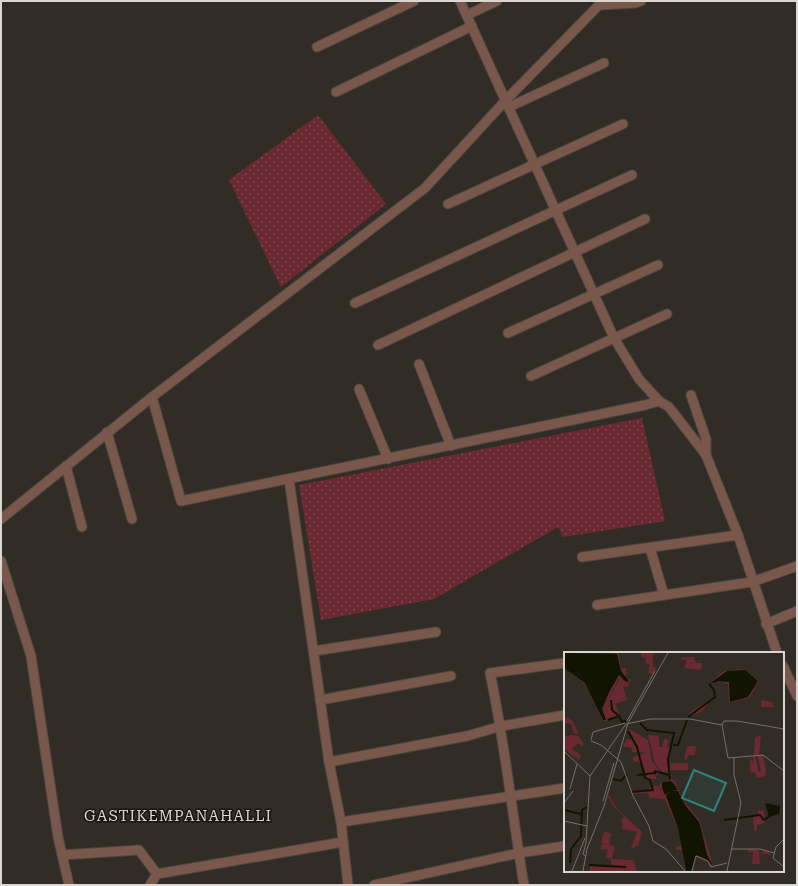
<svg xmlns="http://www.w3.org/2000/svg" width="798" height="886" viewBox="0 0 798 886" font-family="'Roboto Serif',serif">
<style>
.grass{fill:url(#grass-dots)}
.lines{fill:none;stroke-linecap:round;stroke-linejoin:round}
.minor-casing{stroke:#4d4742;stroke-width:11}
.minor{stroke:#79574b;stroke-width:9}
.labels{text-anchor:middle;stroke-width:3;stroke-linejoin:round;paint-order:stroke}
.quarter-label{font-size:15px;letter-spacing:1px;fill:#dad6d2;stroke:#181512}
.inset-river{fill:none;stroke:#111400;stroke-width:2}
.inset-road{fill:none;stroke:#75706b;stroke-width:1}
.view{fill:#2d847d;fill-opacity:0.15;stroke:#2d847d;stroke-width:2}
.inset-edge{fill:none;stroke:#dad6d2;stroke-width:2}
</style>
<defs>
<pattern id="grass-dots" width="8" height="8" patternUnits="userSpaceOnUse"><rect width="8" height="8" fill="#6a2930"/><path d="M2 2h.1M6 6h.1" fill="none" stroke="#7f474d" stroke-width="1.8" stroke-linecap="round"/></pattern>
</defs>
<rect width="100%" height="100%" fill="#322c26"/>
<g class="grass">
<path d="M318,115L386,204L281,287L229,180Z"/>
<path d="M642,418L665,521L563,537L558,527L434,599L321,620L299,485Z"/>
</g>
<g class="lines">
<defs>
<g id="minor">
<path d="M460,1L614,338L639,379L659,401L669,407L706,455L738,535L777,653"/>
<path d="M467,15L497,1"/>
<path d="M317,47L414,1"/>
<path d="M336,92L472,26"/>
<path d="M509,107L604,63"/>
<path d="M448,204L623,124"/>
<path d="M355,303L632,175"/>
<path d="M508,333L658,265"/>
<path d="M378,345L645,219"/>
<path d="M419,364L451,446"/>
<path d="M531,376L667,314"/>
<path d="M359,389L388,459"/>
<path d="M691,395L706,439V455"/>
<path d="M152,397L181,501L645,405L659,401"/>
<path d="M107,432L132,519"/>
<path d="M66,466L82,527"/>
<path d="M289,479L329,762L341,822L348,885"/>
<path d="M1,519L152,397L425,188L506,100L599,5L635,3L641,1"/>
<path d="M650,548L664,595"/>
<path d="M582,557L738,535"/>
<path d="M1,561L31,656L58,837L69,885"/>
<path d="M597,605L752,582L797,566"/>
<path d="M766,624L797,611"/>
<path d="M314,651L436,632"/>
<path d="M783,666L797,696"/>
<path d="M320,700L451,676"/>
<path d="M329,762L467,736L502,726L565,715"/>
<path d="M341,822L565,788"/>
<path d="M62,855L139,850L157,874"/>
<path d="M150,885L157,874L343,842"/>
<path d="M374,885L519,853L565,846"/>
<path d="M524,885C512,814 505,743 490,673L565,663"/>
</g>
</defs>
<use href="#minor" class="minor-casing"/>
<use href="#minor" class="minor"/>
</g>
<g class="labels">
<g class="quarter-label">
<text x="178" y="821">GASTIKEMPANAHALLI</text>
</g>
</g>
<g transform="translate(564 652)">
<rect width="220" height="220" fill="#322c26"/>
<path d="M77,1H89V15L93,16L89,22L84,21L86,13L81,11L82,6L77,5ZM117,5H130L132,11H138L137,18L120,16L123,8H117ZM197,83L195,103H190L191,86ZM68,87L73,96L74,100H68L67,95H59L62,88ZM123,94H132L131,103H124L123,108L120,107ZM193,103H199L202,118L201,124L192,126V121L186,120V105L189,112V104H191L195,120L197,119ZM106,111H124V118H106ZM87,134H94L101,147L85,146L84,141L69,142L67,139H84ZM44,142L54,158L78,180L74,194H71L70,196H67L73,180L58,177V166H61L50,155L44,145ZM194,158L200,159L201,171L193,173V179H190L189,164L194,163ZM40,180L47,181L45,193L37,191ZM38,192L51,194L48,206H42L43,198L36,197ZM184,197L195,198V201L202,199L209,203L195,201L196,212H188L189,200H184ZM47,207L70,208L72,218L76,219H26V214L64,216L47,214Z" fill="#6a2930"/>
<path d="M48,1H54L57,16H62V25L67,28L64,32L55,26L40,55L43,69L38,68L28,43L21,32L0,16L21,31L30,44L37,64L42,68L38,57L45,40L55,23L63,29L57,19L53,2ZM178,17L195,29L185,46L165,51L164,32L155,30L143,33L160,19ZM161,22H184L194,29L166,49L165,30L146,31ZM197,48L208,50L210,55H197ZM3,65L9,69L14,81L10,82L7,72L0,71ZM7,83L14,84L20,92L18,94L14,91L8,97L17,103L15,108L0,97V85ZM107,128L111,129L119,148L136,169L149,214L147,215L146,214L141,206L132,203L127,219L132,203L140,206L149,214L143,203L139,181L135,170L121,153L114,140L107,139L113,138L110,130H98L101,143L106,139L102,144L108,155L118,189L122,208L123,216L121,219L118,198H112V194H117L115,179L95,134L97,130Z" fill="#6a2930" fill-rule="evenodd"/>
<path d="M57,25L66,34L59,35L63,48L51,52L56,63L42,67L40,55ZM143,49L144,52L137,60L123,65L128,59ZM64,78H67L84,88L88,109L97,121L91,123L93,127H84L78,111L69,109V105L82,101L75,100ZM84,83L95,84V95H101L98,94L100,87L105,88L103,95L107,96L104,120L109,128H106L103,120H98L91,111Z" fill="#6a2930"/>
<path d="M0,1L53,2L57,19L65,29L62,30L55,23L45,40L38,57L42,68H39L21,31L0,16ZM181,18L194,29L184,45L166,50L165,30L155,29L145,32L163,19ZM107,129L114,138L107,139H114L121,153L135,170L143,203L149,214L140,206L132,203L127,219H122L114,176L102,144L106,139L101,143L98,136V130ZM201,151L216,154L215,162L205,165Z" fill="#111400"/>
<path class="inset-river" d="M47,48L48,58L55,64M124,65L151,45L150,38L145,32M44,68L55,64L58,70L62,69M76,71L83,78L110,81L104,108L106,128M64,79L73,95L81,126L86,128L89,138L68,140M109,93H114L123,68M90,119L105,123M73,123L92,121M49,127L57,129L63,122M0,158L17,162M160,168L196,163L200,168L206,164M6,211L7,197L17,184L18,158L23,155M25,213L62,215"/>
<path class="inset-road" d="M63,69L91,19M158,73L164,106L199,103L220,119M27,88L29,80L61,71M27,89L37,93L57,110L69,144L85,174L89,189L102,197L121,219M0,99L26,124L22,191L19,202L22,205M26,124L62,72L86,67H126L158,73L160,69H173L220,77M6,137L13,112M39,149L50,111M0,151L9,139M0,169L23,174M220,187L212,195L209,206L220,215M168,197H196L210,201M8,219L21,186M19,219L23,197L40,154L64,71L104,1M128,219L132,204L144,209L147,215L163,211M163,219L177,151L170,123V106"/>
<path class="view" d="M130,118L162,131L150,159L118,146Z"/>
<rect width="220" height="220" class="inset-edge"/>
</g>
<rect width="798" height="886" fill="none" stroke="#dad6d2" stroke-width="4"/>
</svg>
